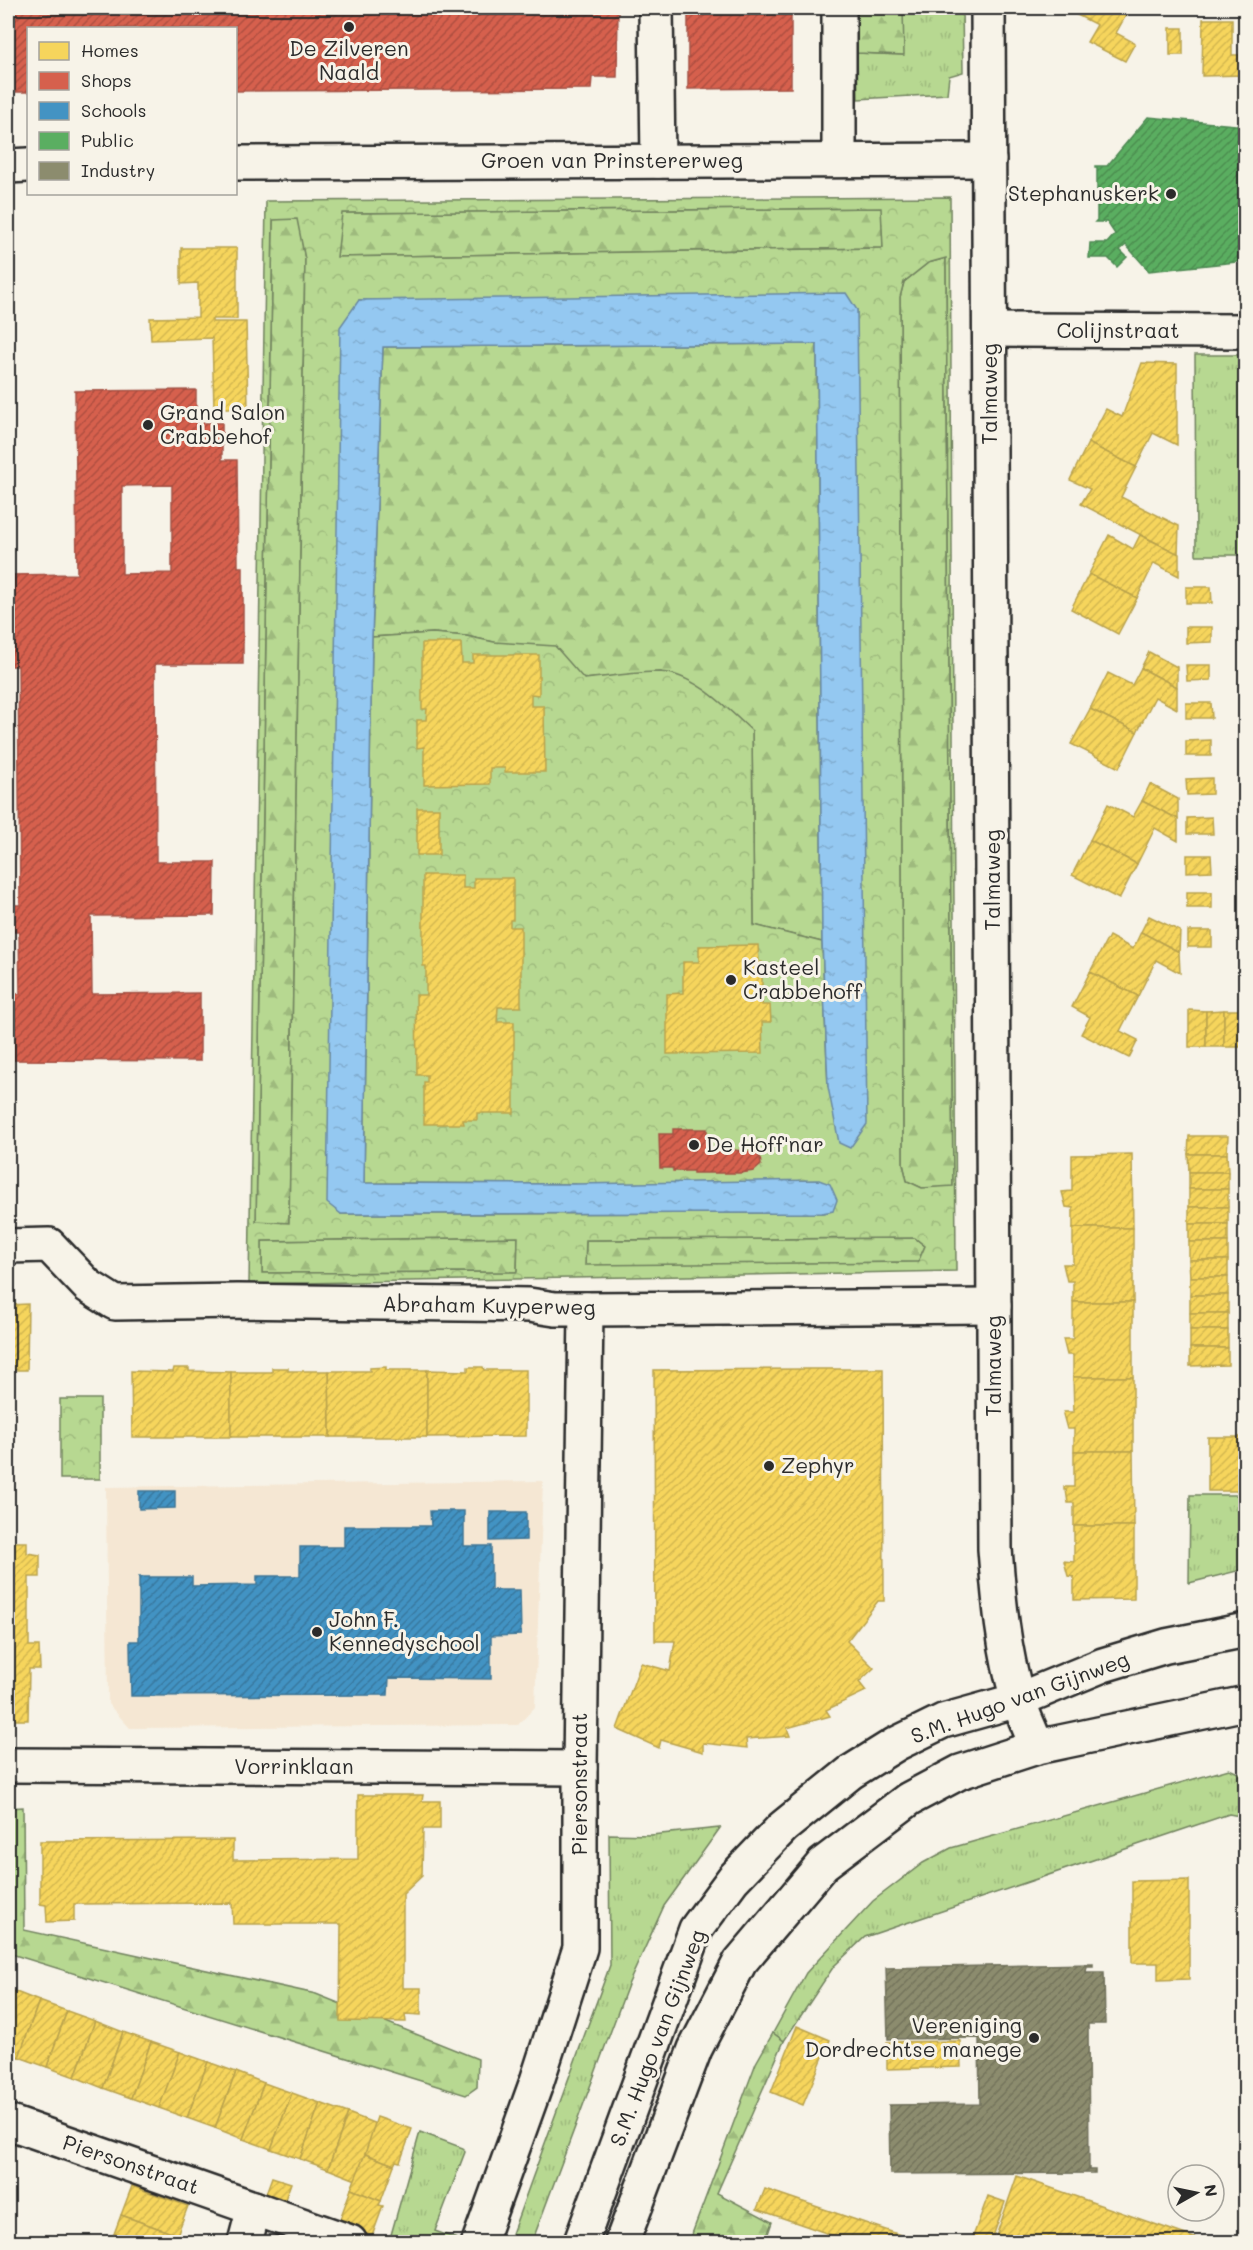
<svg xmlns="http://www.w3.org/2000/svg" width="1253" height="2250" viewBox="0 0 1253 2250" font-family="Mali,sans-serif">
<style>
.built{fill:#f5e7d3}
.grass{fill:url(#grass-tufts);stroke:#71825e;stroke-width:1.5}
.forest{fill:url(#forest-firs);stroke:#71825e;stroke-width:1.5}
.park{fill:url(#park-crowns);stroke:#71825e;stroke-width:1.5;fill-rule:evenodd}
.water{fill:url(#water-ripples);stroke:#6a89a2;stroke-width:1.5}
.homes{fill:url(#homes-hatch);stroke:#b9a24d;stroke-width:1.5}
.shops{fill:url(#shops-hatch);stroke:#a35043;stroke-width:1.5;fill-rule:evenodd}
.schools{fill:url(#schools-hatch);stroke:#3c7495;stroke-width:1.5}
.public{fill:url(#public-hatch);stroke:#4c8751;stroke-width:1.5}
.industry{fill:url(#industry-hatch);stroke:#6f6f5a;stroke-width:1.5}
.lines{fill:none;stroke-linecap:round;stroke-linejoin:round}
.minor-casing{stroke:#2b2b2b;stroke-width:38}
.tertiary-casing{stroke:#2b2b2b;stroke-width:38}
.minor{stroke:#f7f3e8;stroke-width:33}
.tertiary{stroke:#f7f3e8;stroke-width:33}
.poi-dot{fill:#2b2b2b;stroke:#f7f3e8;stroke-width:2}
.labels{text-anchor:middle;stroke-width:6;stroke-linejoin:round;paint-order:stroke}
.poi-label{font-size:21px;fill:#2b2b2b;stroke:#f7f3e8;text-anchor:start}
.street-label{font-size:21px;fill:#2b2b2b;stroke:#f7f3e8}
</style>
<defs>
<pattern id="grass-tufts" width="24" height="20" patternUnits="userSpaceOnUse" patternTransform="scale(1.5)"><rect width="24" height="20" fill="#b7d891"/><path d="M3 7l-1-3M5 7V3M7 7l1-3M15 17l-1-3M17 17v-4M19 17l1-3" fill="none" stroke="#9eba7d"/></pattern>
<pattern id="forest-firs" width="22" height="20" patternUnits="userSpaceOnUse" patternTransform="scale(1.5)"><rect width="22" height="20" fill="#b7d891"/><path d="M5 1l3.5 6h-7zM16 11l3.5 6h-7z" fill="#9eba7d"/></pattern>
<pattern id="park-crowns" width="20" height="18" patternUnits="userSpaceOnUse" patternTransform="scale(1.5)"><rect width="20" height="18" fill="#b7d891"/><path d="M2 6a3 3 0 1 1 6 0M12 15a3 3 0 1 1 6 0" fill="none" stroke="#9eba7d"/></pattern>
<pattern id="water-ripples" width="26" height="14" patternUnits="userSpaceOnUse" patternTransform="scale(1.5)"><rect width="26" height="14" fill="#94c8f1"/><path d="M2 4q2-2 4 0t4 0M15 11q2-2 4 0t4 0" fill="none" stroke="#80accf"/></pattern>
<pattern id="homes-hatch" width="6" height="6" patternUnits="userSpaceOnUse" patternTransform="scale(1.5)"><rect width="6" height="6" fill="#f6d55c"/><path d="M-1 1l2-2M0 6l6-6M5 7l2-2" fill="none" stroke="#d3b750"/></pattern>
<pattern id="shops-hatch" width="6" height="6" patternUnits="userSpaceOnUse" patternTransform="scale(1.5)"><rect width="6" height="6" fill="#d6604d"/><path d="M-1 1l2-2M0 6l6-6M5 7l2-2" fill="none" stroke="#ae4f40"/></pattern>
<pattern id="schools-hatch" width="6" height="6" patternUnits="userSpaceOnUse" patternTransform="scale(1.5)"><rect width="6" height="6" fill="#4393c3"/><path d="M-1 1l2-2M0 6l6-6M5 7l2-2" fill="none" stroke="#38789f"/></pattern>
<pattern id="public-hatch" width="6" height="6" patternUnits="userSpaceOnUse" patternTransform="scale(1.5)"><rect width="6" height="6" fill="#5aae61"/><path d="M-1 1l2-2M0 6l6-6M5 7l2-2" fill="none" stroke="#4b8e50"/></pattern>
<pattern id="industry-hatch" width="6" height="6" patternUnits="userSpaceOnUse" patternTransform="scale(1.5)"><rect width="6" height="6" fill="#8c8c6e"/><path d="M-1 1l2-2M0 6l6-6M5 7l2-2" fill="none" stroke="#73735b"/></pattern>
</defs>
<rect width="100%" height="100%" fill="#f7f3e8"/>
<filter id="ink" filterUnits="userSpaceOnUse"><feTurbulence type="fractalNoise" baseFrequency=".0167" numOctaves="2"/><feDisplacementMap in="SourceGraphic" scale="12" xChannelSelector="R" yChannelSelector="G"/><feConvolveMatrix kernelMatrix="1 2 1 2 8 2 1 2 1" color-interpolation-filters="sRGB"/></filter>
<g filter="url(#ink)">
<path class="built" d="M543,1481L535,1707L518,1725L130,1728L108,1704L106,1487Z"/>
<g class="grass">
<path d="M903,8H962L963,72L949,76L947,94L858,99L857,53L903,55Z"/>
<path d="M1195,355H1245V555H1196Z"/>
<path d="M1190,1495H1245V1569L1189,1583Z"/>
<path d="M1229,1769L1245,1776V1817L1229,1814L865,1937L834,1966L784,2041L773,2033L806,1973L873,1901L923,1863L951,1848Z"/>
<path d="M720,1828L664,1906L628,1985L532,2242H509L610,1965L609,1834L651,1835Z"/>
<path d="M420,2132L463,2148L465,2152L435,2231L463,2241L462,2242H389Z"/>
</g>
<g class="forest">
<path d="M857,8H903L904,55L857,53Z"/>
<path d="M882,208L883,248L337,257L341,213Z"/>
<path d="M273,219H298L305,259L289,1223L256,1222Z"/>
<path d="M946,258L953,1187L922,1188L907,1181L903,1164L900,297L904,282L928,263Z"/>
<path d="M817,344L822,942L754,925L752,732L661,672L584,679L494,642L466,636L433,633L372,637L383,347Z"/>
<path d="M518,1237L517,1272L262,1273V1241Z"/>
<path d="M915,1238L925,1246L918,1262L585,1266L586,1240Z"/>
<path d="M23,1807L24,1930L316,1994L478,2059L477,2087L466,2095L8,1953V1808Z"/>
<path d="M773,2033L784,2041L717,2193L772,2222L765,2242H689L756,2063Z"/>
</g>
<g class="park">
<path d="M950,197L956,1271L249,1284L266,201ZM881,208L883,248L337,257L342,213ZM297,219L305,259L289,1223L256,1221L273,220ZM946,258L953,1186L922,1188L907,1181L903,1164L900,297L904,282L928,263ZM359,300L857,310L828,1087L822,942L754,925L752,731C728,709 694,673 659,672C634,672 608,677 584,679L555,646L494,642L466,636L433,633L372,637L364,1183L574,1184L833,1211L822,1213L341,1214ZM518,1237L517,1272L262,1273V1241ZM915,1238L925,1246L918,1262L585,1265L586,1240Z"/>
<rect x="60" y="1399" width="40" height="80"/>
</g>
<path class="water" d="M846,293L857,310L867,1124L850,1148L839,1143L828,1087L822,942L817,344L383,347L372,637L364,1183L574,1184L819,1180L830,1184L837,1200L833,1211L822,1213L341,1214L327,1203L340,327L359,300Z"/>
<g class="homes">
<path d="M1071,8H1130L1116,33L1135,43L1125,61L1087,42L1097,25L1069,11Z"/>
<path d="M1203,19H1232V55H1246V75L1202,76Z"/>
<rect x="1170" y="28" width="13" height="27"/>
<path d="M181,248H237V319H212V322H246L248,408H214L212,338L151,340L150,318L198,317V283L181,284Z"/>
<path d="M1142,363L1177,364V445L1153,433L1136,467L1088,443L1106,409L1122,417Z"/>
<path d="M1088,443L1136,467L1121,497L1179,526L1178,554L1081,504L1090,489L1070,480Z"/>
<path d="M1109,535L1133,549L1140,535L1179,554V576L1154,563L1137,598L1089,574Z"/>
<path d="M1089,574L1137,598L1118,634L1071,609Z"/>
<path d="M1186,587H1211L1212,603H1186Z"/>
<path d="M1186,627H1212V642L1186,643Z"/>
<path d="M422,643H461L462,663H473V655H539V695L531,694V706H544L545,772H505V768H490V784L424,785V747L417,748V720H426L427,709H422Z"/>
<path d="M1149,652L1177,667V687L1141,668Z"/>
<path d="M1186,665H1211V680L1187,681Z"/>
<path d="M1141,668L1177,687V709L1155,697L1137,732L1090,709L1108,673L1132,685Z"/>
<path d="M1186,703H1211L1212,718H1186Z"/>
<path d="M1090,709L1137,732L1119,768L1071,744Z"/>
<path d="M1211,740V756H1186V741Z"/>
<path d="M1212,778V794L1187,795L1186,779Z"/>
<path d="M1150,784L1178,799V819L1142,801Z"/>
<path d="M1142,801L1178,819V841L1155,828L1137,864L1090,840L1108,804L1133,817Z"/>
<rect x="417" y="808" width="22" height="47"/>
<path d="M1212,817L1213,834H1187V818Z"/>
<path d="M1090,840L1137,864L1119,899L1072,875Z"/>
<path d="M1187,855H1211L1212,871L1187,872Z"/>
<path d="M423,875H463V888H474V878H513V920H510V927H521V1007H498L497,1022H514V1113H477V1120H463L464,1124H424V1082H427V1075H417L416,995H426V966H423Z"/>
<rect x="1187" y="892" width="25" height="16"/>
<path d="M1149,916L1180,931L1179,952L1141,932Z"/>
<rect x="1188" y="931" width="24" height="16"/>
<path d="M1141,932L1179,952L1180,973L1156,960L1138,996L1090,972L1109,936L1133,949Z"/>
<path d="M758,945L759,962H762V1005H770L771,1022H762L763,1053L667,1054V994L683,993V962H699V946Z"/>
<path d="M1090,972L1138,996L1120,1031L1138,1040L1129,1058L1081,1034L1090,1017L1072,1007Z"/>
<path d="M1189,1010L1206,1011V1047H1189Z"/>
<path d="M1224,1010V1047H1206V1011Z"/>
<rect x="1224" y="1010" width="18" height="37"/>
<rect x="1242" y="1010" width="4" height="37"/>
<path d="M1189,1136H1228L1227,1154H1188Z"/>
<path d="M1132,1154L1133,1228H1073V1208L1066,1207L1062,1192L1072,1191V1155Z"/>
<path d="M1188,1154H1227L1228,1172H1189Z"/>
<rect x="1189" y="1172" width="39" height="17"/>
<rect x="1189" y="1189" width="39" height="18"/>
<rect x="1189" y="1207" width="39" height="17"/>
<rect x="1189" y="1224" width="39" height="18"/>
<path d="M1073,1228H1133V1302H1073V1281H1067L1063,1264H1073Z"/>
<rect x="1189" y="1242" width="39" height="18"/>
<path d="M1189,1260H1228V1277H1190Z"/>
<rect x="1190" y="1277" width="38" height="18"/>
<rect x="1190" y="1295" width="38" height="18"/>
<path d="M1073,1302H1133V1377H1073V1355H1067L1063,1339H1073Z"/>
<path d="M28,1304L27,1370H8V1305Z"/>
<rect x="1190" y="1313" width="38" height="17"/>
<rect x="1190" y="1330" width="38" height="18"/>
<path d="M1190,1348H1228V1365L1190,1366Z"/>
<path d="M386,1367V1370H427V1437H330L329,1371H370V1368Z"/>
<path d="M468,1367H483L484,1370H526V1436L427,1437V1370L468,1371Z"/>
<path d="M174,1368H189V1371L231,1372V1437H132L131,1371L173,1372Z"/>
<path d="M272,1368H288V1371H329L330,1437H231V1372H272Z"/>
<path d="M810,1369H883L884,1601H878L847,1641L874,1668L859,1682L866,1691L826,1710L830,1716L787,1728L790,1736L746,1739L747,1748L703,1743V1752L661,1740L659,1748L617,1729L641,1663L670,1671L675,1641H655L654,1370Z"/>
<path d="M1073,1377H1133V1451H1074V1429H1067L1063,1414L1064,1412H1074Z"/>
<rect x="1208" y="1437" width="38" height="54"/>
<path d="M1074,1451H1133L1134,1526H1074V1503H1068L1066,1490H1064V1487H1074Z"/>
<path d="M1074,1526H1134V1599L1074,1600V1577L1068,1576L1064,1561L1074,1562Z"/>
<path d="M8,1542H27V1553L40,1555V1577H29V1646H39L40,1669H29L28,1720H8Z"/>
<path d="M358,1795H423L422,1801H440V1829H423L422,1876L403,1894V1988H421V2015L405,2014L406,2022L340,2021L341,1924H233L232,1903L74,1904V1921L47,1922L46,1905L40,1904V1841L233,1840V1860L358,1859Z"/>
<path d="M1189,1880V1979L1158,1980V1963H1132V1881Z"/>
<path d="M11,1990L39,2001L19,2057L8,2053V2000Z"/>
<path d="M39,2001L67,2011L47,2067L19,2057Z"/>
<path d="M67,2011L95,2021L75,2077L47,2067Z"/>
<path d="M95,2021L123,2032L103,2088L75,2077Z"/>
<path d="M797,2026L830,2040L803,2105L771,2092Z"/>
<path d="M123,2032L151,2042L131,2098L103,2088Z"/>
<path d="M960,2041L961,2067L887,2069V2042Z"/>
<path d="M151,2042L180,2052L159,2108L131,2098Z"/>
<path d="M180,2052L208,2062L187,2118L159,2108Z"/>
<path d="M208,2062L236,2072L215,2128L187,2118Z"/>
<path d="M236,2072L264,2083L243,2139L215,2128Z"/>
<path d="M264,2083L292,2093L271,2149L243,2139Z"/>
<path d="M292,2093L320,2103L300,2159L271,2149Z"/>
<path d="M320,2103L348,2113L328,2169L300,2159Z"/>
<path d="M348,2113L376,2124L356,2180L328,2169Z"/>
<path d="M377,2117L412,2129L400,2162L396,2161L394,2165L365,2154Z"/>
<path d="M365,2154L394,2165L381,2201L351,2189Z"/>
<path d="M1017,2176L1206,2242H994Z"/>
<path d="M272,2177L291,2183L284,2202L265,2196Z"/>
<path d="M132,2186L188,2206L177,2235L121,2215Z"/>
<path d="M351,2189L381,2201L379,2205L383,2206L371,2239L337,2227Z"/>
<path d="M765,2189L921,2242H852L757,2209Z"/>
<path d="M988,2196L1005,2202L991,2242H971Z"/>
<path d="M121,2215L177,2235L174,2242H111Z"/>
</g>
<g class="shops">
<path d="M379,8H592V9L379,10Z"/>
<path d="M688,8H791V88L688,89Z"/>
<path d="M618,9L617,77H592L591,89L236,91V28H28V92H8V11Z"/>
<path d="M196,390V423H222V460H237L238,567H243V664H155L156,862H215L214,915L91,916L92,994L200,993V1061L8,1060V994H20L19,932H8V905H20L18,666H8V575L77,574L75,391ZM172,485V573L122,574V486Z"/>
<path d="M673,1129H707V1150L723,1149L754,1152L760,1157L761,1165L754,1171L740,1173H693V1171H673V1168H660L659,1134H673Z"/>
</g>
<g class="schools">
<path d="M139,1491H175V1508L139,1509Z"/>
<path d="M430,1511H464V1546H491V1590H520L521,1635L491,1636V1679L389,1678L388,1695L131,1696L130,1644V1641H139V1577H192V1586L257,1585V1576H300V1547H344V1526H431Z"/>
<path d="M490,1512H526V1540L490,1541Z"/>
</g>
<path class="public" d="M1148,117L1246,126V261L1149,271L1126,245L1120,250L1127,257L1117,267L1108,258H1089L1090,243H1107L1115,234L1107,222H1095L1097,220V168H1095V166H1107Z"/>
<path class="industry" d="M1093,1964V1966H1087L1086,1972H1104L1105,2024H1088L1089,2170H1095V2173L890,2174L889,2105L980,2104L979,2038L888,2039L886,1968Z"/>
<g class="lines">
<defs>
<g id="minor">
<path d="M656,8L658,161"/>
<path d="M839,160V8"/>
<path d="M236,163L989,160"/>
<path d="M8,166L28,165"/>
<path d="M990,330L1246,331"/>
<path d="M8,1246L49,1245L88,1286L115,1303L237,1301L529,1305L555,1309H586L994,1306"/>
<path d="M8,1765L580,1768"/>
<path d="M8,2122L350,2242"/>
<path d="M245,2242L254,2208"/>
<path d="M479,2242L537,2081L580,1948V1768L586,1309"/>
</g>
<g id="tertiary">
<path d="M988,8L995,1549C999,1600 1003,1650 1018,1699C1023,1715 1031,1731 1037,1747"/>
<path d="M581,2242L696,1929L733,1879L783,1827L851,1772L896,1744L943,1721L1018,1700L1103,1665L1166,1646L1246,1630"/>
<path d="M622,2242L695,2049L740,1962L823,1864L909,1799L960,1772L1037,1747L1246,1703"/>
</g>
</defs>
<use href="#minor" class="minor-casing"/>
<use href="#tertiary" class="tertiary-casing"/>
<use href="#minor" class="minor"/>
<use href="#tertiary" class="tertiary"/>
</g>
</g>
<g class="poi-dot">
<circle cx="349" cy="27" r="6"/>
<circle cx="1171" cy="194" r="6"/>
<circle cx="148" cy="425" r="6"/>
<circle cx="731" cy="980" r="6"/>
<circle cx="694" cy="1145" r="6"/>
<circle cx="769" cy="1466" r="6"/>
<circle cx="317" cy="1632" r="6"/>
<circle cx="1034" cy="2038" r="6"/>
</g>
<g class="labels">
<g class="poi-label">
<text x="349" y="56" text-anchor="middle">De Zilveren<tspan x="349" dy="24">Naald</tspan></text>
<text x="1159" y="201" text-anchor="end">Stephanuskerk</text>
<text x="160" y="420">Grand Salon<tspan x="160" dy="24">Crabbehof</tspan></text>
<text x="743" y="975">Kasteel<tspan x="743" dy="24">Crabbehoff</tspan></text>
<text x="706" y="1152">De Hoff'nar</text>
<text x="781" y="1473">Zephyr</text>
<text x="329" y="1627">John F.<tspan x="329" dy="24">Kennedyschool</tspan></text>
<text x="1022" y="2033" text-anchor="end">Vereniging<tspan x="1022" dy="24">Dordrechtse manege</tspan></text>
</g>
<g class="street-label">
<text x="612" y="168">Groen van Prinstererweg</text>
<text x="1118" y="338">Colijnstraat</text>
<text transform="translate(990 394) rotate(-90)" y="7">Talmaweg</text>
<text transform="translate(993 880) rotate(-90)" y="7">Talmaweg</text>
<text transform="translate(489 1306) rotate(1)" y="7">Abraham Kuyperweg</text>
<text transform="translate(994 1366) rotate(-90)" y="7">Talmaweg</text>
<text transform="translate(1020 1698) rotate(-20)" y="7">S.M. Hugo van Gijnweg</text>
<text x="294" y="1774">Vorrinklaan</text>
<text transform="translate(580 1784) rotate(-90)" y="7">Piersonstraat</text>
<text transform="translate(658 2038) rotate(-69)" y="7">S.M. Hugo van Gijnweg</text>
<text transform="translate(131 2165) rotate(19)" y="7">Piersonstraat</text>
</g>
</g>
<rect width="1253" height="2250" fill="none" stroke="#f7f3e8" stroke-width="30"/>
<rect x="15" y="15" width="1223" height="2220" fill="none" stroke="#2b2b2b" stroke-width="2" filter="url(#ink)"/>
<rect x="27" y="27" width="210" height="168" fill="#f7f3e8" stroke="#a5a39c" stroke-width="1.5"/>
<rect x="39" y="42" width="30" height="18" fill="#f6d55c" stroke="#a5a39c" stroke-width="1.5"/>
<text x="81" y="57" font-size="18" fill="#2b2b2b">Homes</text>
<rect x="39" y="72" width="30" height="18" fill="#d6604d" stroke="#a5a39c" stroke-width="1.5"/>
<text x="81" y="87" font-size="18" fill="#2b2b2b">Shops</text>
<rect x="39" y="102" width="30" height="18" fill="#4393c3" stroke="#a5a39c" stroke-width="1.5"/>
<text x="81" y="117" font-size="18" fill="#2b2b2b">Schools</text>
<rect x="39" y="132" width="30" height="18" fill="#5aae61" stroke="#a5a39c" stroke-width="1.5"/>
<text x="81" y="147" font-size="18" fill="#2b2b2b">Public</text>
<rect x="39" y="162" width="30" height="18" fill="#8c8c6e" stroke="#a5a39c" stroke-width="1.5"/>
<text x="81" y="177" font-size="18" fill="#2b2b2b">Industry</text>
<g transform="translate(1196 2193) rotate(81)"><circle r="28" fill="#f7f3e8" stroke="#a5a39c" stroke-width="1.5"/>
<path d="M0-4.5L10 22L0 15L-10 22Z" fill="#2b2b2b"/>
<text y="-9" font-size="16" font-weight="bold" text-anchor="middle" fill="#2b2b2b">N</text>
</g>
</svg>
